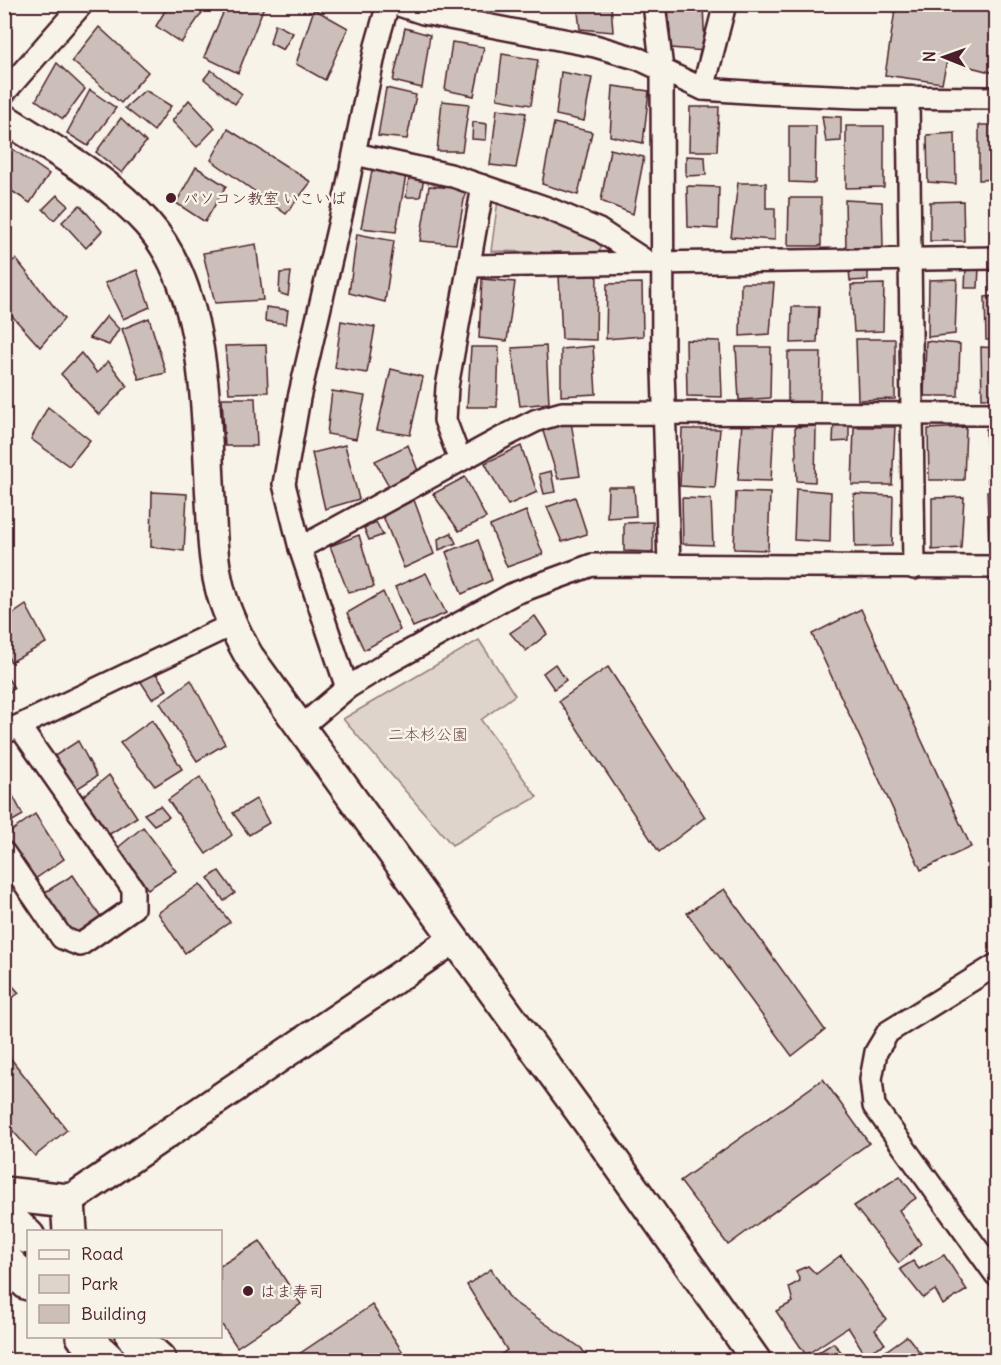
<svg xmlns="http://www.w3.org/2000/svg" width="1001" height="1365" viewBox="0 0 1001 1365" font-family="Delius,'Klee One',sans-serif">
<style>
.green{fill:#ded4cc;stroke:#947a7c;stroke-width:1.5}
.building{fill:#ccbfb9;stroke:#4a1f2b;stroke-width:1.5}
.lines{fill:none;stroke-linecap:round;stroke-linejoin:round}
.street-casing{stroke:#4a1f2b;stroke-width:26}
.secondary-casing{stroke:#4a1f2b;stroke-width:33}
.highway-casing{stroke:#4a1f2b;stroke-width:38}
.street{stroke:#f7f3e8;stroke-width:21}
.secondary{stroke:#f7f3e8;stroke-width:28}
.highway{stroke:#f7f3e8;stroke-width:33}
.poi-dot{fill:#4a1f2b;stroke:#f7f3e8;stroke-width:2}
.labels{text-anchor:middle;stroke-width:5;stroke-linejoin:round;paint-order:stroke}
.poi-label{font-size:16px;fill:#4a1f2b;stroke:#f7f3e8;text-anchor:start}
.park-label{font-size:16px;fill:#6f4c53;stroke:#f7f3e8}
</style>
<rect width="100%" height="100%" fill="#f7f3e8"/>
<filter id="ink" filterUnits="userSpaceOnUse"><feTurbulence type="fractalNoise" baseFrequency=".0167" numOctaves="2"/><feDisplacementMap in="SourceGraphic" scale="12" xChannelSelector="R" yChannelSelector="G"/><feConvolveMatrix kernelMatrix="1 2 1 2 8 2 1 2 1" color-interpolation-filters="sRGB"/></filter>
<g filter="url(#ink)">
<g class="green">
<path d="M498,200L603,241L599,253L491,251Z"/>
<path d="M479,640L515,695L481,720L537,797L452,845L343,719Z"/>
</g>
<g class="building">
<path d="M169,4H208L181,43L156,26Z"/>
<path d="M227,4H265L238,73L204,57Z"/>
<path d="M577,4H611L613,32L580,29Z"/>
<path d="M668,4H703L705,51L671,48Z"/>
<path d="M896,4H996V59L994,73L947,61L942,83L885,75Z"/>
<path d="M314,9L348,28L325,80L296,64Z"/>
<path d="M275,24L293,33L283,50L270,43Z"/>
<path d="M99,27L148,72L121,103L72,61Z"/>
<path d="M405,28L430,35L422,88L393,81Z"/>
<path d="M452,42L484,47L474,96L445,90Z"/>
<path d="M502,54L538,60L531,105L497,99Z"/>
<path d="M57,63L85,89L63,119L36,100Z"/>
<path d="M211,70L242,94L235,104L204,79Z"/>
<path d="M561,72L592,78L584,121L556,115Z"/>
<path d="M613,86L649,91L643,143L610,136Z"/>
<path d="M386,88L416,95L407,139L378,136Z"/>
<path d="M90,90L116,108L88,146L67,133Z"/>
<path d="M145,90L171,106L154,131L125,108Z"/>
<path d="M189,100L215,128L197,147L172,121Z"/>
<path d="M442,101L469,104L462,151H437Z"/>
<path d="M690,107H719L717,151H689Z"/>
<path d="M497,109L526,113L516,168L490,165Z"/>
<path d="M822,116L841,117V141L826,142Z"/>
<path d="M121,118L146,142L122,173L96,152Z"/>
<path d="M473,122L487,124L486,140L472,139Z"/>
<path d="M554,123L592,132L578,195L542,184Z"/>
<path d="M979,125H996V179L979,180Z"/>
<path d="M789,126H816L815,183L789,182Z"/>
<path d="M846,126H884V187L846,188Z"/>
<path d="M228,129L311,182L286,214L211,160Z"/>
<path d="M955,133L956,184L928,182L927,135Z"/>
<path d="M7,145L49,174L30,203L4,186V150Z"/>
<path d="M610,149L644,157L633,214L601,201Z"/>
<path d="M686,156L705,157L706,175L686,176Z"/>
<path d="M196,167L226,186L205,222L176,203Z"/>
<path d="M372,170L406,175L396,232L361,228Z"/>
<path d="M410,171L425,174L420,197H406Z"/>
<path d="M738,183H766V208H775V240L731,237Z"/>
<path d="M429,186L466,189L456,244L420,241Z"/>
<path d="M687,186L719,187L718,229L688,227Z"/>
<path d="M57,195L68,205L54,220L43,209Z"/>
<path d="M789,198H821V246H788Z"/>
<path d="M845,200L882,202L883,248H846Z"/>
<path d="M963,201L964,241H930V202Z"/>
<path d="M80,205L102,231L86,248L62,222Z"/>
<path d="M357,234L394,241L385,302L349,293Z"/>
<path d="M256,244L263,300L215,303L203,253Z"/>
<path d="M16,259L64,319L40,347L4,307V267Z"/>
<path d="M966,267H979L978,288H965Z"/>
<path d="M849,269H868V280L850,281Z"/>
<path d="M137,270L150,307L123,319L105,283Z"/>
<path d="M291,272L288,296L279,293L280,273Z"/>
<path d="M597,272L596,340L562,339L559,275Z"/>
<path d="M482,279L515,282L507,341L479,338Z"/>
<path d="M957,279L955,334L928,337L929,280Z"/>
<path d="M642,283L643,336L606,339L607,284Z"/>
<path d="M741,283H774L770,334L740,336Z"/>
<path d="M884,284L883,331L854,332L851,285Z"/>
<path d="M996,296V340H986L985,297Z"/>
<path d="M266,307L288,310L286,324L265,321Z"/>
<path d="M792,307H819L817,342L791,343Z"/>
<path d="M107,316L119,329L109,345L89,338Z"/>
<path d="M149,318L166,373L139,379L122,329Z"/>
<path d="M341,321L375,327L367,373L335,368Z"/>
<path d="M856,339H895V399L858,400Z"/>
<path d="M686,340L720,341L722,397L687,396Z"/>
<path d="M926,341L960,344L958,396H924Z"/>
<path d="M266,345L268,392L229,393L225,346Z"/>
<path d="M546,346L549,403L520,406L512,348Z"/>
<path d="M593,346L596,394L561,396V349Z"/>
<path d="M471,347H499L497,407H467Z"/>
<path d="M736,347H771L770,398L739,400Z"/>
<path d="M981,347L996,348V398H982Z"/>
<path d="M788,352H821L820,403H788Z"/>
<path d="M81,353L97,373L108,361L127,386L99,415L61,374Z"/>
<path d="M391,369L423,377L410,435L377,430Z"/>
<path d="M332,391L365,396L356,439L327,434Z"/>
<path d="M222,398H255L257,446H225Z"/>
<path d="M48,407L90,440L69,466L31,439Z"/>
<path d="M834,420L849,421V441L833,442Z"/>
<path d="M742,421H774L771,481L738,480Z"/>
<path d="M571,422L580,476L558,479L542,428Z"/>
<path d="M816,426L815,482L797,481L795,427Z"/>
<path d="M854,427H895L892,485H852Z"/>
<path d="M966,427L964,480H929L928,429Z"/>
<path d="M996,428V483H988L986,429Z"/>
<path d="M682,429H720L715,488L680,486Z"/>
<path d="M345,445L359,499L325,509L312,453Z"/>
<path d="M408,445L418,471L389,486L375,461Z"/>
<path d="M521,446L537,492L508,505L485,463Z"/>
<path d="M551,471L555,492L544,494L539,474Z"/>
<path d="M465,477L486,518L459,531L433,494Z"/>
<path d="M608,487H634L636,516L607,518Z"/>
<path d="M796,489L831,492L830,542L794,540Z"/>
<path d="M987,491H996V547H989Z"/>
<path d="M152,492L187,494L184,551L151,547Z"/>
<path d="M736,492L770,493L768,550L734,549Z"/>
<path d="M854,494L893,496L892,546L855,547Z"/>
<path d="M575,497L587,534L562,542L547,507Z"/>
<path d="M964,497L961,548L932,550V498Z"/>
<path d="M682,498L711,499L713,545L683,544Z"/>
<path d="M414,500L434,554L404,568L383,516Z"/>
<path d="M526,511L543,554L507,567L490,526Z"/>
<path d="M376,522L383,535L369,540L364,528Z"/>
<path d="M653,522V552L624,551V523Z"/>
<path d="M451,533L456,543L439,550L438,539Z"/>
<path d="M359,535L374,587L348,592L330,546Z"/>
<path d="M478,540L492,580L462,594L446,552Z"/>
<path d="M426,573L446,613L413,627L395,587Z"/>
<path d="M383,592L400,630L364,650L347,613Z"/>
<path d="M26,605L46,643L11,662L4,651V620Z"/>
<path d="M861,609L971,847L921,870L812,634Z"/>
<path d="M535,616L547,634L526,651L510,633Z"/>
<path d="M555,664L566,680L554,689L543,673Z"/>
<path d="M608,667L705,817L659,852L559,701Z"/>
<path d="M4,672L14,688L4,697Z"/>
<path d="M155,672L167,690L152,699L141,682Z"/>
<path d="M191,680L225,744L197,761L160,703Z"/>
<path d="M152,720L182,769L155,786L120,743Z"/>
<path d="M78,741L97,776L75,790L53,757Z"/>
<path d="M109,775L137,817L105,837L80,799Z"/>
<path d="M200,777L232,835L206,854L168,800Z"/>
<path d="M13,796L23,815L4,826V803Z"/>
<path d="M256,799L269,823L249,835L233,813Z"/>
<path d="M160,806L169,817L154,825L144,814Z"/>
<path d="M35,814L64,859L35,879L5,836Z"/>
<path d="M143,827L176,871L148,889L115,850Z"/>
<path d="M219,871L235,893L224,901L208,878Z"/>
<path d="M73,875L101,917L74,936L42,894Z"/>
<path d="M200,884L230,922L185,953L158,913Z"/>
<path d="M724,889L825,1030L792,1056L687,913Z"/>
<path d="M4,976L19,993L4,1004Z"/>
<path d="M4,1050L67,1130L35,1156L4,1121Z"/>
<path d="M823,1079L869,1143L728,1245L680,1181Z"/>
<path d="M900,1176L916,1198L899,1210L921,1244L899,1263L854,1206Z"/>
<path d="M260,1241L301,1304L237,1347L220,1322V1266Z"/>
<path d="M841,1255L886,1319L875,1330L885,1344L865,1354L848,1327L806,1355L776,1311L793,1302L789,1287L800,1281L796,1271L808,1266L816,1274Z"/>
<path d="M944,1255L967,1290L943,1305L935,1290L923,1298L900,1269L913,1261L919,1269Z"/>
<path d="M491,1269L511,1300L581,1348L590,1360H493L507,1350L467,1285Z"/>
<path d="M372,1305L408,1360H290Z"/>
<path d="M907,1336L926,1360H873Z"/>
<path d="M833,1343L849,1360H807Z"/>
<path d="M4,1347L17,1360H4Z"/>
</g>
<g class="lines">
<defs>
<g id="street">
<path d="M396,4L423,13L595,46L639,59L703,89L761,93L856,97L996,98"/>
<path d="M654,4L662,69L663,370L669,565"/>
<path d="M703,89L725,4"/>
<path d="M4,93L82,4"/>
<path d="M908,98L914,568"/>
<path d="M355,154L450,175L547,208L599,230L649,263L996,258"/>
<path d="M469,266L649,263"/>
<path d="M460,460L445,420L447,387L483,186"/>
<path d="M300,548L507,435L537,420L562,413L996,414"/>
<path d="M347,688L300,548L284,484L299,398L344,203L376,46L388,4"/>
<path d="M301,727L347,688L386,664L513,594L592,565L996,567"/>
<path d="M4,733L231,625"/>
<path d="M4,853L62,938L80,945L133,908V889L19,726"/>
<path d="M996,965L888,1032L876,1052L871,1079L874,1106L996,1275"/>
</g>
<g id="secondary">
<path d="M4,118C53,150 108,179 147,223C210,293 205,418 211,509C212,534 213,560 219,585C225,611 236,633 249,656L593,1130L756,1360"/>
<path d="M68,1201L454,939"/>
</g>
<g id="highway">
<path d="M4,1194L68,1201L70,1232"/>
<path d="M4,1214L28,1237"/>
<path d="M4,1259L28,1283"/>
<path d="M83,1336L108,1360"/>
<path d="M133,1336L159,1360"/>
</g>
</defs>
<use href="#street" class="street-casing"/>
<use href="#secondary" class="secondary-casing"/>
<use href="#highway" class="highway-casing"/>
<use href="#street" class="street"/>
<use href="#secondary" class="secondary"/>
<use href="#highway" class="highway"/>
</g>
</g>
<g class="poi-dot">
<circle cx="171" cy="198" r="6"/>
<circle cx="248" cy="1291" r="6"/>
</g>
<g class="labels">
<g class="poi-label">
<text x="183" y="204">パソコン教室 いこいば</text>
<text x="260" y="1297">はま寿司</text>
</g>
<g class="park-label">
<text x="428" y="740">二本杉公園</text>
</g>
</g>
<rect width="1001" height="1365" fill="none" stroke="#f7f3e8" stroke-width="24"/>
<rect x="12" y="12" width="977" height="1341" fill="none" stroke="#4a1f2b" stroke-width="2" filter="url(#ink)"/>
<rect x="27" y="1230" width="195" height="108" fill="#f7f3e8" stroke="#b29e9c" stroke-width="1.5"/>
<rect x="39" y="1250" width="30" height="9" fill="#f7f3e8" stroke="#b29e9c" stroke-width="1.5"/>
<text x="81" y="1260" font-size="18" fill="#4a1f2b">Road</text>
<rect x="39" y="1275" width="30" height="18" fill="#ded4cc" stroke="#b29e9c" stroke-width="1.5"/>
<text x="81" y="1290" font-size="18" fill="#4a1f2b">Park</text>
<rect x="39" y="1305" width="30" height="18" fill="#ccbfb9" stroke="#b29e9c" stroke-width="1.5"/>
<text x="81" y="1320" font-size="18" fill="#4a1f2b">Building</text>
<g transform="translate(944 57) rotate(271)" stroke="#f7f3e8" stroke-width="4.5" paint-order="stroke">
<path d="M0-4.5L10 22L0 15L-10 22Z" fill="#4a1f2b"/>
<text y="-9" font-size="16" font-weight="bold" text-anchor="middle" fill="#4a1f2b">N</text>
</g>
</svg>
